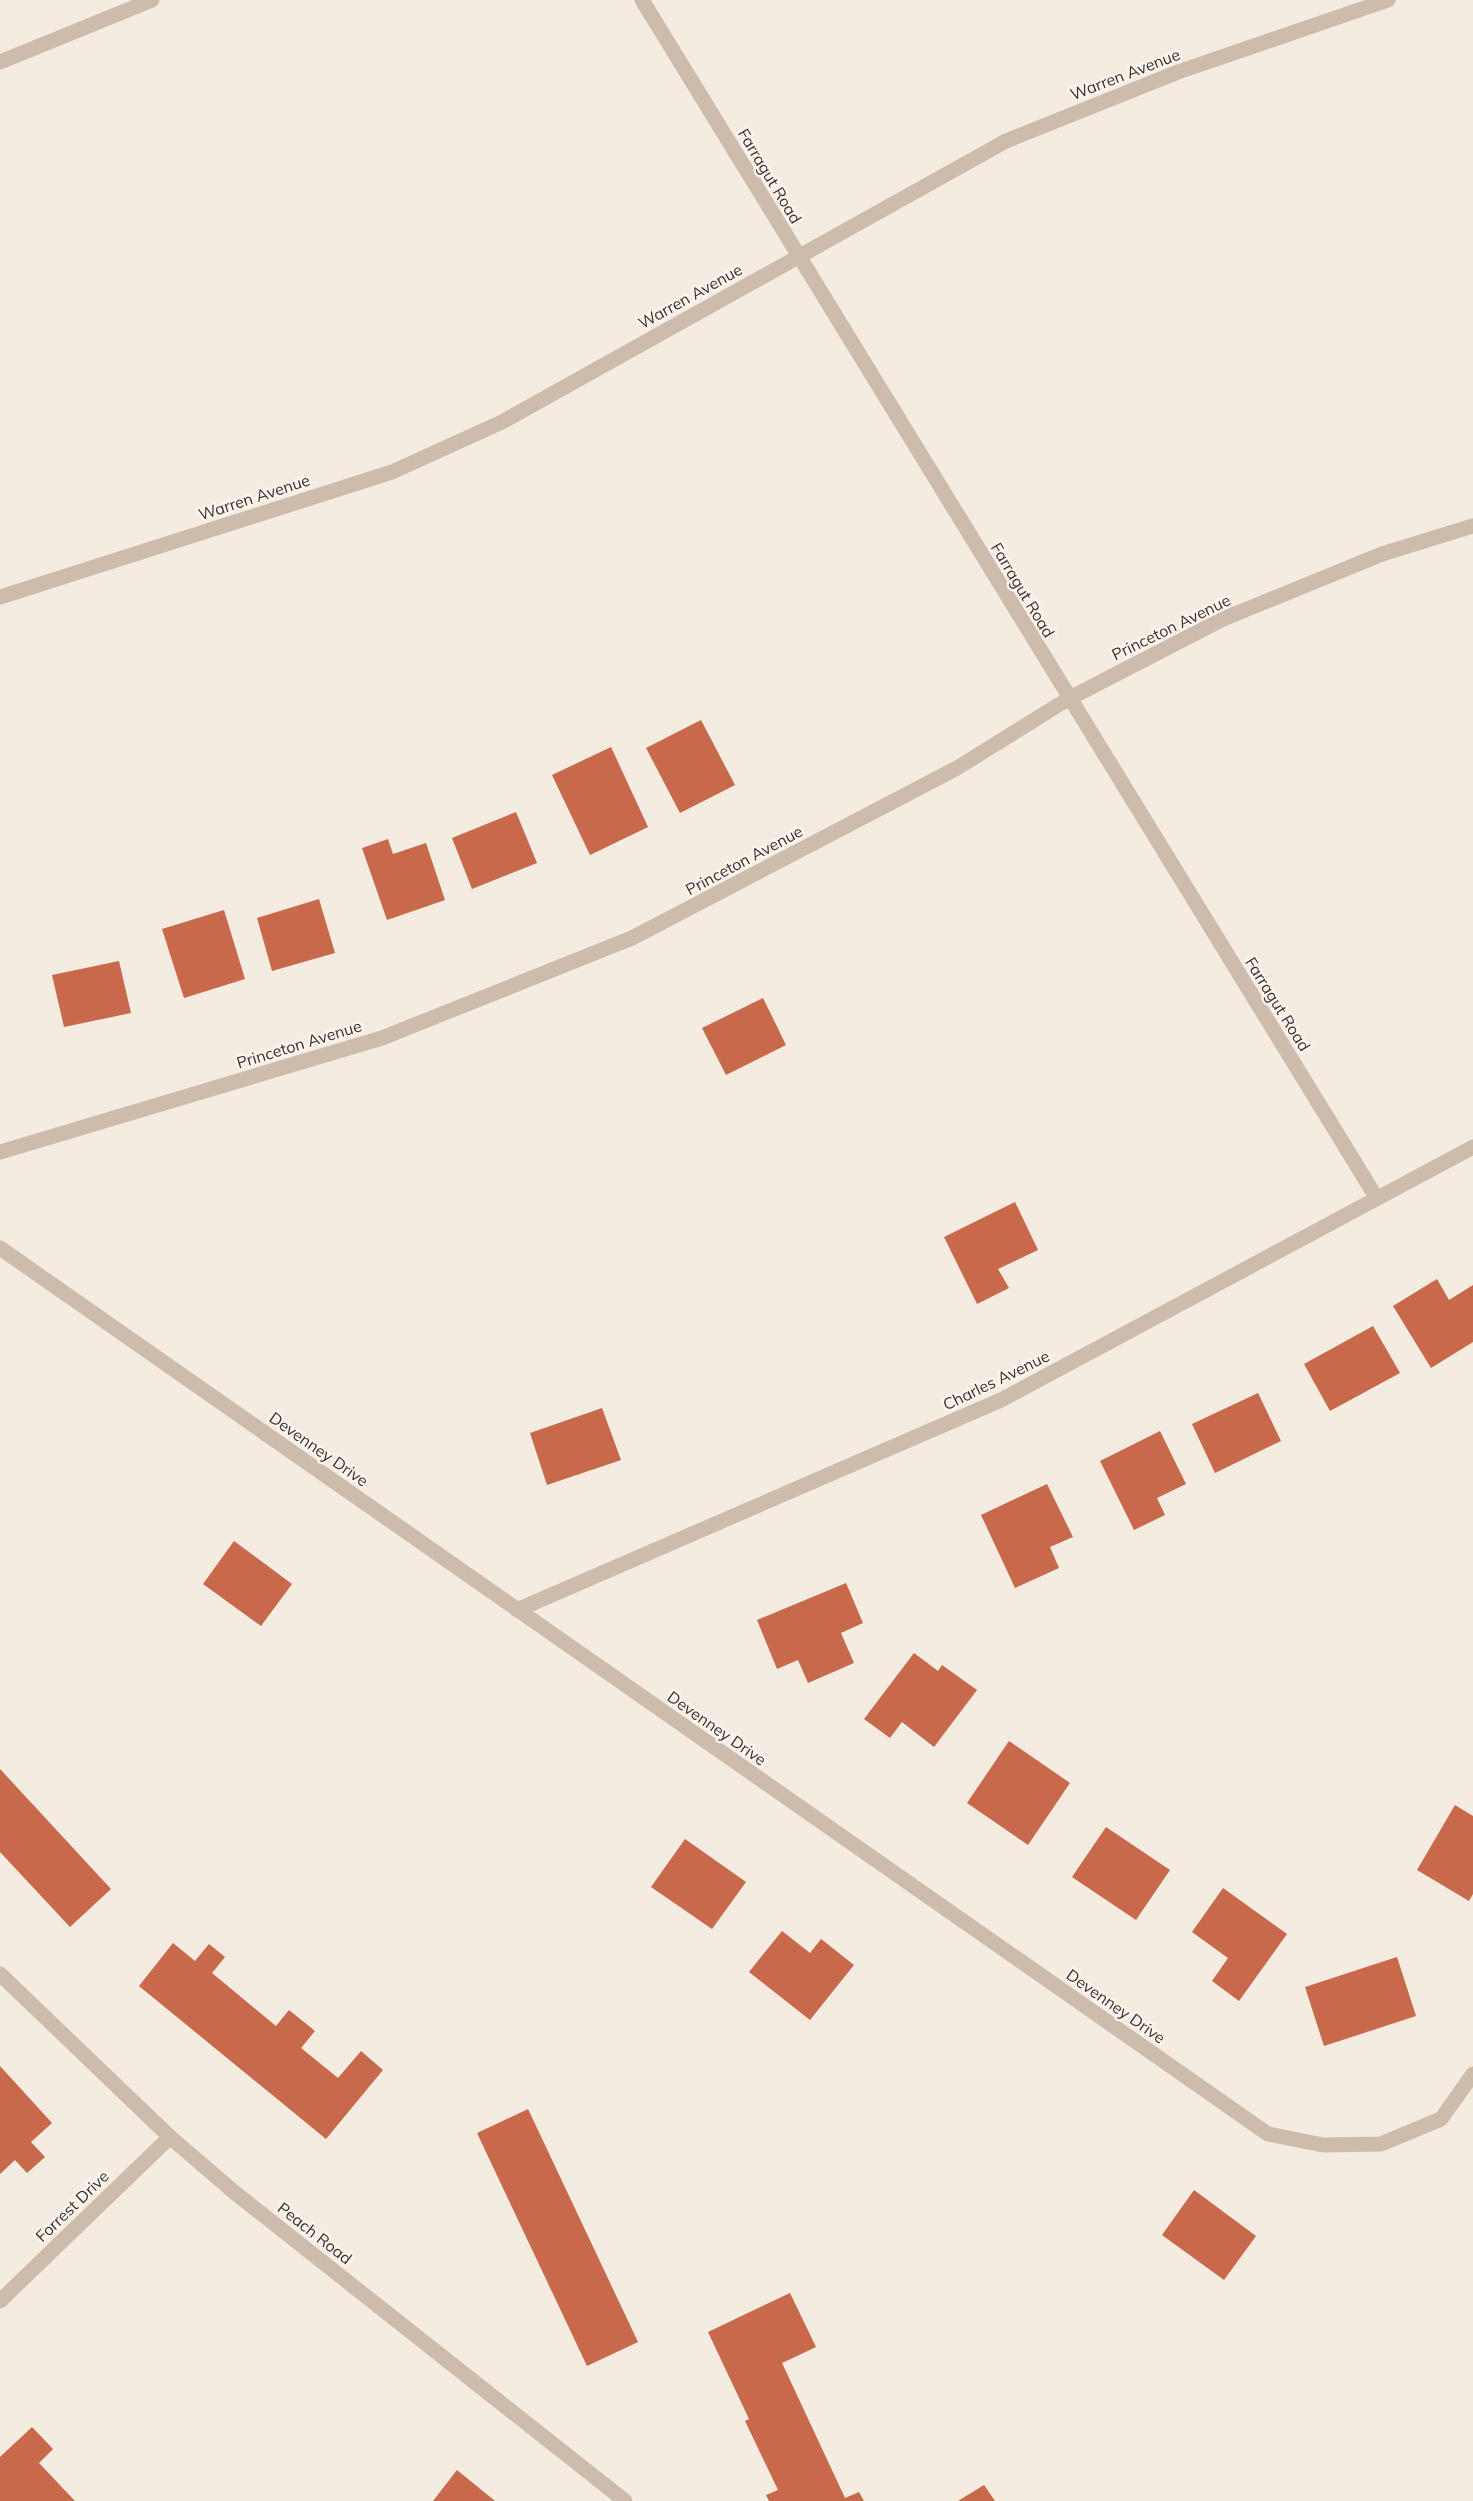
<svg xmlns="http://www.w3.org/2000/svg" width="1473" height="2501" viewBox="0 0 1473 2501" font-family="Mulish,sans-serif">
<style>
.building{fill:#c8694b}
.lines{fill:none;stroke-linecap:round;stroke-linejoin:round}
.minor{stroke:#cdbbac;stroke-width:15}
.labels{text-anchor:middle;stroke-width:5;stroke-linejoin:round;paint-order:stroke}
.street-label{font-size:16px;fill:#3b302b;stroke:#fbf5ee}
</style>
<rect width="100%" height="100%" fill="#f4ebe1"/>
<g class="building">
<path d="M701,720L735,785L680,813L646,748Z"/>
<path d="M611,747L648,827L590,855L552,775Z"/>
<path d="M516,812L537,863L472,889L452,838Z"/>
<path d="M388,839L393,854L426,843L445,900L387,920L362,848Z"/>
<path d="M319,899L335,953L272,971L257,918Z"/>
<path d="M224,910L245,979L184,998L162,929Z"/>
<path d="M119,961L131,1013L64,1027L52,975Z"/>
<path d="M763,998L786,1045L726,1075L702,1028Z"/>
<path d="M1015,1202L1038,1250L998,1269L1009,1288L977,1304L944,1237Z"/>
<path d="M1437,1279L1449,1300L1473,1285V1342L1431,1368L1393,1306Z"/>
<path d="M1373,1326L1400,1373L1330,1411L1304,1364Z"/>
<path d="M1258,1393L1281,1441L1215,1473L1192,1424Z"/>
<path d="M602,1408L621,1460L547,1485L530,1433Z"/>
<path d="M1160,1431L1186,1484L1157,1498L1165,1515L1134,1530L1100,1461Z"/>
<path d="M1047,1484L1073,1537L1050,1547L1059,1568L1015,1588L981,1515Z"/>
<path d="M234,1541L292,1584L261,1626L203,1584Z"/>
<path d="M846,1583L863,1623L841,1633L854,1663L808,1683L798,1660L777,1669L757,1620Z"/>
<path d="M914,1653L938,1671L942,1665L977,1690L934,1747L902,1722L890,1738L864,1719Z"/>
<path d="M1009,1741L1070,1783L1028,1845L967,1803Z"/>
<path d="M0,1769L111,1889L70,1927L0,1852Z"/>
<path d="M1455,1805L1473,1816V1894L1469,1901L1417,1870Z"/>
<path d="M1106,1827L1170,1870L1136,1920L1072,1877Z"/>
<path d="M685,1839L746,1882L712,1929L651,1887Z"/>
<path d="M1223,1888L1287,1934L1239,2001L1212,1981L1228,1958L1192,1932Z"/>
<path d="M782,1931L810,1953L821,1939L854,1965L810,2020L749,1972Z"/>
<path d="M173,1943L195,1961L209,1944L225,1957L212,1973L276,2026L289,2010L315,2031L301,2048L338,2078L361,2051L383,2070L326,2139L139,1986Z"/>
<path d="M1397,1957L1416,2016L1324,2046L1305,1987Z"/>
<path d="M0,2066L52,2123L31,2142L45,2157L27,2173L15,2160L0,2174Z"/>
<path d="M528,2109L638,2342L587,2366L477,2133Z"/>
<path d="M1194,2190L1256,2236L1224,2280L1162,2235Z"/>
<path d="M790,2293L816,2347L782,2363L845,2498L859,2492L864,2501H769L766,2495L778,2490L745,2421L749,2419L708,2332Z"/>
<path d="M32,2427L53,2449L39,2463L75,2501H0V2457Z"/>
<path d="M457,2470L495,2501H433Z"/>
<path d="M984,2485L995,2501H958Z"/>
</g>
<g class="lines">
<g class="minor">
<path d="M642,0L1376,1197"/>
<path d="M0,62L152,0"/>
<path d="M0,597L392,472L502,422L1006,141L1178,72L1388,0"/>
<path d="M0,1152L382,1038L632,938L957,768L1068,699L1223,619L1382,554L1473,526"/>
<path d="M0,1248L1268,2134L1323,2145L1381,2144L1441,2119L1473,2074"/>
<path d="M517,1610L1001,1400L1473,1147"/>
<path d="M0,1974L170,2137L234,2192L625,2501"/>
<path d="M0,2301L170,2137"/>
</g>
</g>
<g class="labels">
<g class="street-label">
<text transform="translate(1125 74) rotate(-21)" y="6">Warren Avenue</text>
<text transform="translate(770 176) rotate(59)" y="6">Farragut Road</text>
<text transform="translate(690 296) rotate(-29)" y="6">Warren Avenue</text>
<text transform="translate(254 497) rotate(-18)" y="6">Warren Avenue</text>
<text transform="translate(1023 590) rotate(59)" y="6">Farragut Road</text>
<text transform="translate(1171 627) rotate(-26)" y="6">Princeton Avenue</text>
<text transform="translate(744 860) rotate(-28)" y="6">Princeton Avenue</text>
<text transform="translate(1278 1004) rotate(58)" y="6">Farragut Road</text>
<text transform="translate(299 1044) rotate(-17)" y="6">Princeton Avenue</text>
<text transform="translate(996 1380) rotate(-26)" y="6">Charles Avenue</text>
<text transform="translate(319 1449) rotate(35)" y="6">Devenney Drive</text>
<text transform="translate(717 1728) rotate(35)" y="6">Devenney Drive</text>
<text transform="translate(1116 2006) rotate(35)" y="6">Devenney Drive</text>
<text transform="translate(72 2206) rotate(-44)" y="6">Forrest Drive</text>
<text transform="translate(315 2233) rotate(38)" y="6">Peach Road</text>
</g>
</g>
</svg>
